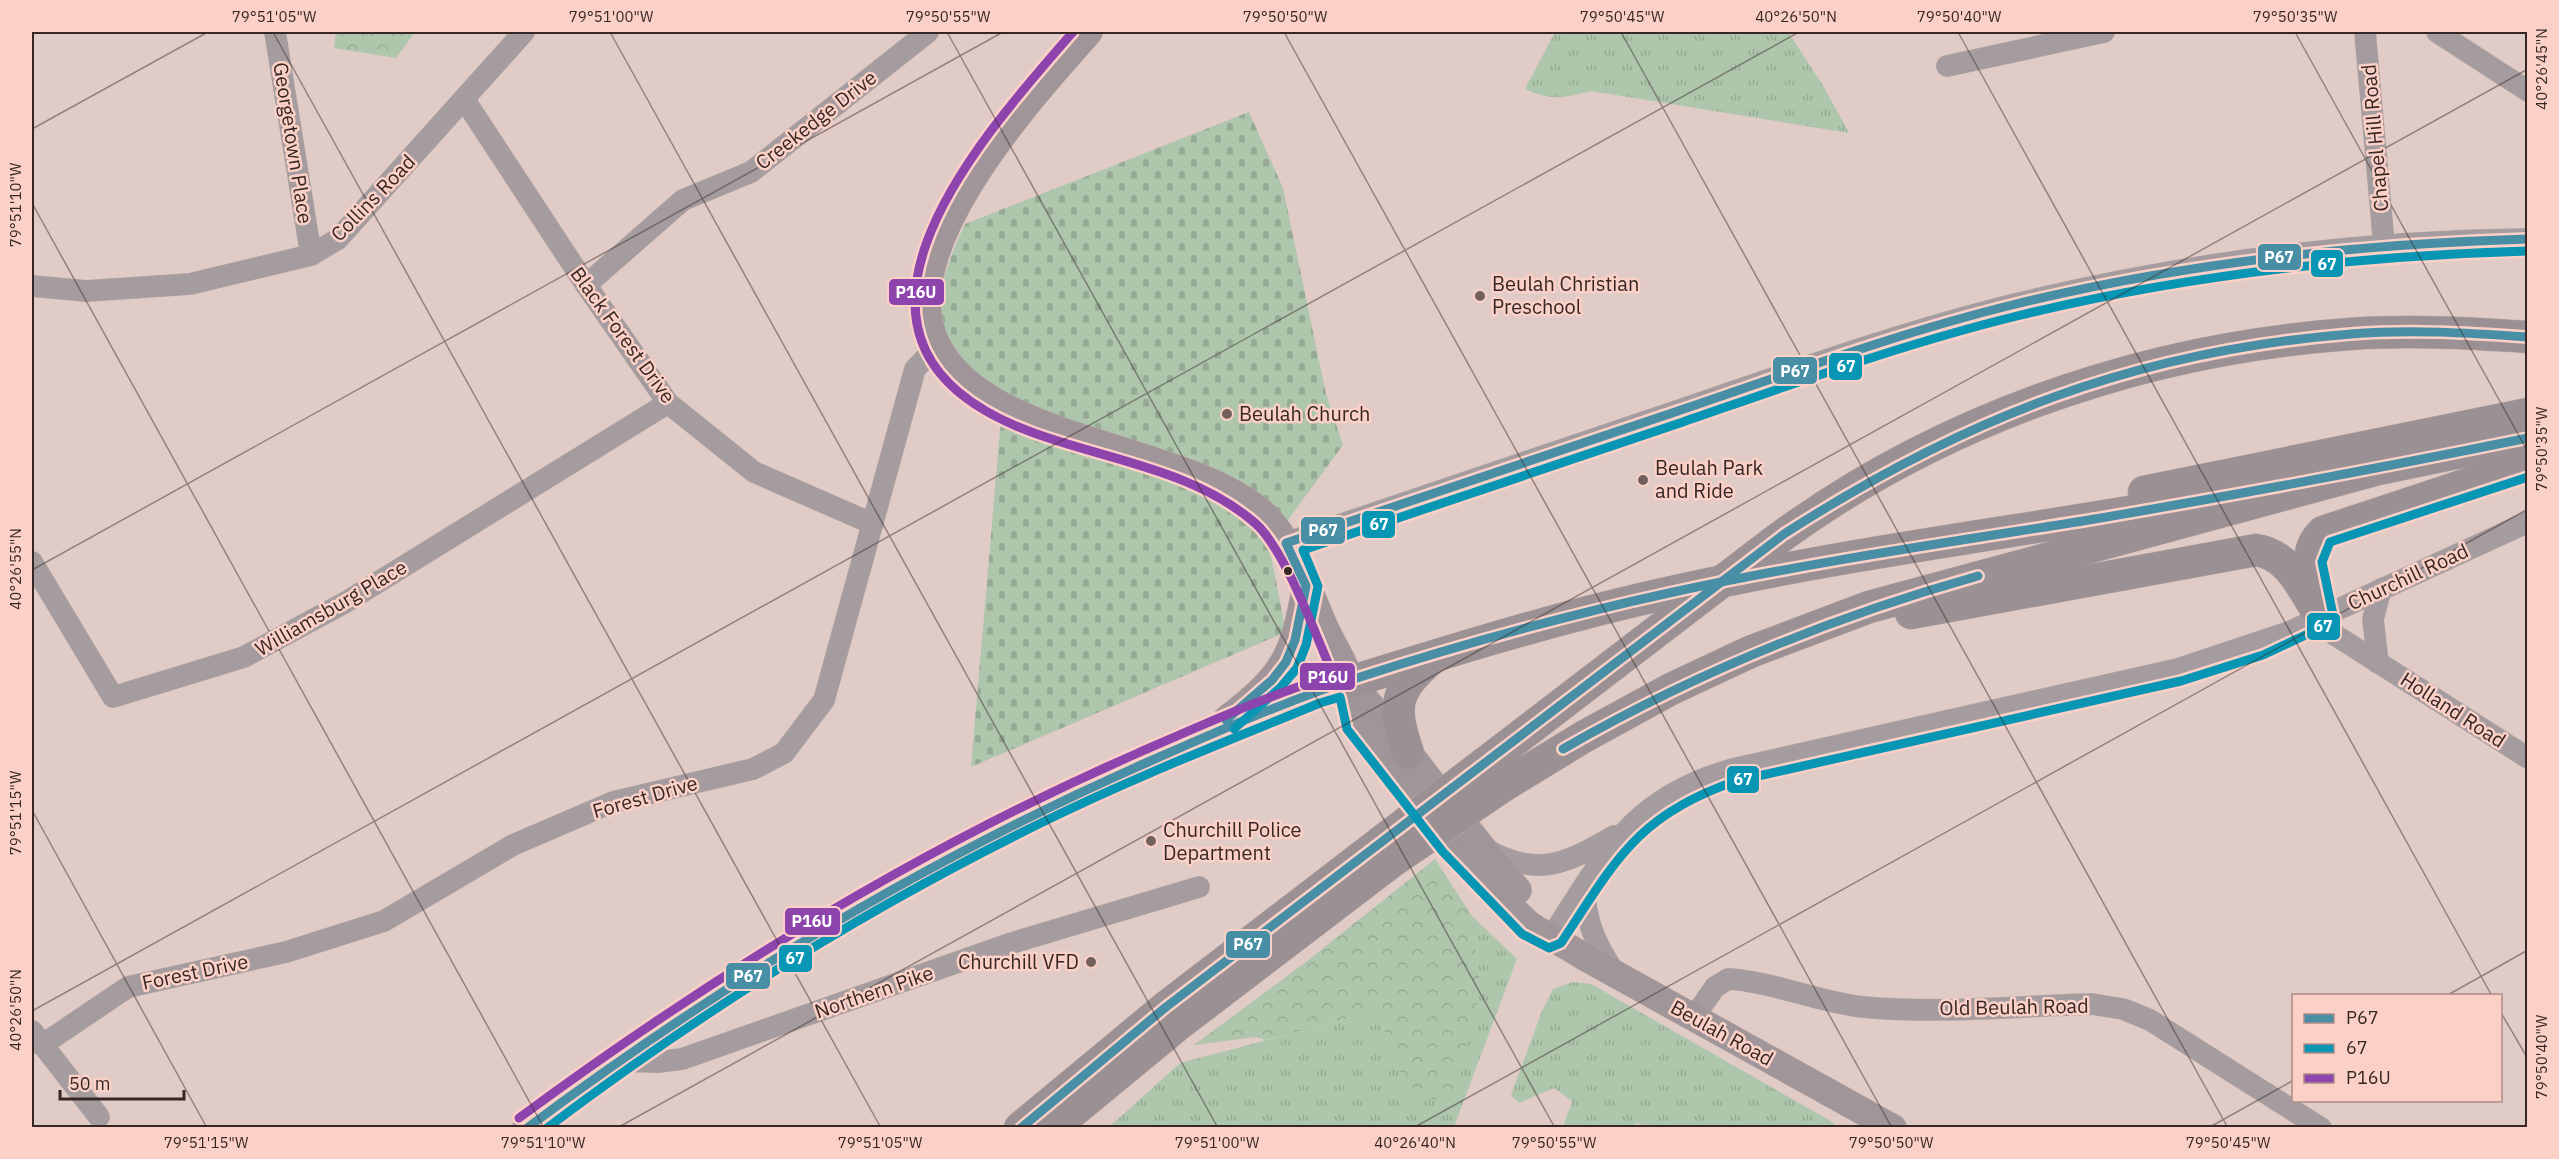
<svg xmlns="http://www.w3.org/2000/svg" width="2559" height="1159" viewBox="0 0 2559 1159" font-family="'IBM Plex Sans',sans-serif">
<style>
.grass{fill:url(#grass-tufts)}
.forest{fill:url(#forest-crowns)}
.cemetery{fill:url(#cemetery-stones)}
.lines{fill:none;stroke-linecap:round;stroke-linejoin:round}
.minor-casing{stroke:#b9a8a5;stroke-width:22}
.major-casing{stroke:#b9a8a5;stroke-width:28}
.highway-casing{stroke:#b9a8a5;stroke-width:33}
.minor{stroke:#a49c9f;stroke-width:21}
.major{stroke:#a09598;stroke-width:27}
.highway{stroke:#9b9093;stroke-width:32}
.highway-bridge-casing{stroke:#b9a8a5;stroke-width:33;stroke-linecap:butt}
.highway-bridge{stroke:#9b9093;stroke-width:32}
.bus-1-casing{stroke:#fbd0c7;stroke-width:14}
.bus-2-casing{stroke:#fbd0c7;stroke-width:14}
.bus-3-casing{stroke:#fbd0c7;stroke-width:14}
.bus-1{stroke:#488fa6;stroke-width:9}
.bus-2{stroke:#0896b4;stroke-width:9}
.bus-3{stroke:#8e44ad;stroke-width:9}
.ticks{fill:none;stroke:#372724;stroke-width:1.5;stroke-opacity:0.45}
.poi-dot{fill:#72605d;stroke:#fbd0c7;stroke-width:2}
.bus-dot{fill:#372724;stroke:#fbd0c7;stroke-width:2}
.labels{text-anchor:middle;stroke-width:5;stroke-linejoin:round;paint-order:stroke}
.street-label{font-size:20px;fill:#372724;stroke:#fbd0c7}
.poi-label{font-size:20px;fill:#372724;stroke:#fbd0c7;text-anchor:start}
.line-badge{stroke:#fbd0c7;stroke-width:2}
.badge-label{font-size:16px;text-anchor:middle;font-weight:bold;fill:#fff}
.neatline{fill:none;stroke:#372724;stroke-width:2}
.ticks-label{font-size:15px;text-anchor:middle;fill:#372724}
</style>
<defs>
<pattern id="grass-tufts" width="24" height="20" patternUnits="userSpaceOnUse" patternTransform="scale(1.5)"><rect width="24" height="20" fill="#aec6ab"/><path d="M3 7l-1-3M5 7V3M7 7l1-3M15 17l-1-3M17 17v-4M19 17l1-3" fill="none" stroke="#96aa93"/></pattern>
<pattern id="forest-crowns" width="20" height="18" patternUnits="userSpaceOnUse" patternTransform="scale(1.5)"><rect width="20" height="18" fill="#aec6ab"/><path d="M2 6a3 3 0 1 1 6 0M12 15a3 3 0 1 1 6 0" fill="none" stroke="#96aa93"/></pattern>
<pattern id="cemetery-stones" width="16" height="16" patternUnits="userSpaceOnUse" patternTransform="scale(1.5)"><rect width="16" height="16" fill="#aec6ab"/><path d="M2 7V4a2 2 0 0 1 4 0v3zM10 15v-3a2 2 0 0 1 4 0v3z" fill="#96aa93"/></pattern>
</defs>
<rect width="100%" height="100%" fill="#e1cbc6"/>
<g class="grass">
<path d="M1555,32H1788L1824,87L1849,133L1591,91C1563,98 1551,101 1525,89Z"/>
<path d="M1472,916L1517,959L1454,1127L1108,1128L1180,1063L1377,1011L1407,1092L1481,991Z"/>
<path d="M1573,982L1591,984L1834,1123L1832,1128H1652L1636,1123L1634,1127H1563L1572,1101L1554,1088L1519,1103L1511,1095L1542,1011L1553,989Z"/>
</g>
<g class="forest">
<path d="M336,32H415L396,58L334,48Z"/>
<path d="M1435,859L1472,916L1481,991L1449,1103L1407,1092L1377,1011L1266,1040L1256,1037L1194,1045L1302,965Z"/>
</g>
<path class="cemetery" d="M1249,112L1283,188L1326,394L1343,445L1269,546L1286,632L971,767L1003,395C989,385 969,373 959,360C926,313 944,270 965,224Z"/>
<g class="lines">
<defs>
<g id="minor">
<path d="M275,32L311,255"/>
<path d="M2365,32L2384,245"/>
<path d="M2437,32L2528,91"/>
<path d="M1947,66L2104,32"/>
<path d="M464,99L586,285L668,403L754,472L873,524"/>
<path d="M586,285L683,200L751,172L928,32"/>
<path d="M32,286L86,291L190,284L311,255L338,239L524,32"/>
<path d="M1286,543C1416,499 1547,455 1677,411C1789,373 1901,332 2016,304C2184,263 2355,241 2528,239"/>
<path d="M32,562L113,697L244,657L346,602L668,403"/>
<path d="M2321,617L2335,635L2528,758"/>
<path d="M2378,663L2373,619L2381,589"/>
<path d="M1485,849C1539,878 1565,864 1614,836"/>
<path d="M1585,885C1584,920 1596,945 1615,973"/>
<path d="M1552,936C1605,854 1632,797 1733,769L2178,669L2289,632L2528,522"/>
<path d="M1694,1017L1715,987L1728,979C1770,981 1818,1002 1863,1007C1937,1014 2017,1006 2092,1004L2123,1009L2150,1020L2321,1128"/>
<path d="M32,1031L99,1117"/>
<path d="M42,1045L128,987L286,952L384,921L513,845L613,802L753,769L784,753L824,700L915,369L936,347"/>
<path d="M615,1061L658,1062L682,1059L1012,943L1199,887"/>
</g>
<g id="major">
<path d="M1089,32C1031,97 907,234 930,326C959,441 1177,441 1260,511C1292,537 1309,593 1326,630C1334,647 1346,665 1351,683C1354,696 1352,711 1357,722C1363,737 1386,760 1397,773C1429,815 1461,856 1498,893C1508,903 1519,916 1530,925C1546,936 1565,944 1581,955L1893,1128"/>
<path d="M1350,682C1410,748 1458,823 1518,890"/>
<path d="M1227,719C1285,674 1293,657 1306,586"/>
<path d="M526,1128C725,976 942,847 1174,750C1232,726 1290,700 1350,682"/>
</g>
<g id="highway">
<path d="M2144,492L2528,414"/>
<path d="M1758,554C1927,423 2138,349 2350,334C2410,330 2468,333 2528,337"/>
<path d="M2317,599C2312,574 2302,552 2323,532L2528,464"/>
<path d="M1911,613L2256,550C2291,555 2303,591 2321,617"/>
<path d="M1350,682C1459,648 1566,615 1677,591C1842,554 2010,533 2176,504"/>
<path d="M1408,753C1392,705 1394,692 1432,658"/>
<path d="M1485,763L1682,612"/>
<path d="M1503,786L1585,736L1671,689L1750,652L1869,607L2378,469L2528,438"/>
<path d="M1020,1128L1166,1007L1381,842"/>
<path d="M1053,1128L1179,1024L1394,860"/>
</g>
</defs>
<use href="#minor" class="minor-casing"/>
<use href="#major" class="major-casing"/>
<use href="#highway" class="highway-casing"/>
<use href="#minor" class="minor"/>
<use href="#major" class="major"/>
<use href="#highway" class="highway"/>
<defs>
<g id="highway-bridge">
<path d="M1682,612L1758,554"/>
<path d="M1381,842L1485,763"/>
<path d="M1394,860L1503,786"/>
</g>
</defs>
<use href="#highway-bridge" class="highway-bridge-casing"/>
<use href="#highway-bridge" class="highway-bridge"/>
<defs>
<g id="bus-1">
<path d="M1226,720L1272,680L1286,662L1295,640L1306,586L1286,543C1416,499 1547,455 1678,411C1790,373 1901,332 2016,304C2184,263 2355,244 2528,239"/>
<path d="M1563,749C1695,673 1832,617 1978,576"/>
<path d="M527,1128C724,981 932,856 1157,758C1223,729 1289,700 1357,678C1459,645 1564,616 1669,593C1806,563 1944,543 2083,521C2231,496 2380,468 2528,438"/>
<path d="M1021,1128L1166,1007L1784,534C1964,418 2135,351 2351,334C2409,329 2469,333 2528,337"/>
</g>
<g id="bus-2">
<path d="M1234,729L1281,687L1297,668L1306,645L1318,586L1303,550C1429,507 1556,465 1683,422C1793,384 1903,344 2017,316C2184,275 2355,256 2528,251"/>
<path d="M547,1128C703,1010 869,907 1045,821C1134,777 1228,741 1320,703L1340,697L1347,729L1443,852L1522,934L1549,948L1561,943C1616,860 1637,815 1736,781L2181,681L2263,655L2331,623L2333,615L2322,562L2330,542L2528,477"/>
</g>
<path id="bus-3" d="M519,1118C713,975 916,850 1138,753C1202,725 1267,696 1333,675C1316,636 1285,549 1255,523C1194,470 1108,460 1034,433C796,347 972,147 1073,32"/>
</defs>
<use href="#bus-1" class="bus-1-casing"/>
<use href="#bus-2" class="bus-2-casing"/>
<use href="#bus-3" class="bus-3-casing"/>
<use href="#bus-1" class="bus-1"/>
<use href="#bus-2" class="bus-2"/>
<use href="#bus-3" class="bus-3"/>
</g>
<path class="ticks" d="M273,32L881,1128M610,32L1218,1128M947,32L1555,1128M1284,32L1892,1128M1621,32L2228,1128M1958,32L2492,996M2295,32L2528,452M32,129L208,32M32,203L544,1128M32,570L1003,32M32,810L207,1128M2446,996L2528,950M32,1011L1799,32M2500,1011L2528,1059M617,1128L2528,69M1413,1128L2528,509M2208,1128L2294,1080"/>
<g class="poi-dot">
<circle cx="1480" cy="296" r="6"/>
<circle cx="1227" cy="414" r="6"/>
<circle cx="1643" cy="480" r="6"/>
<circle cx="1151" cy="841" r="6"/>
<circle cx="1091" cy="962" r="6"/>
</g>
<circle class="bus-dot" cx="1288" cy="571" r="5"/>
<g class="labels">
<g class="street-label">
<text transform="translate(816 120) rotate(-38)" y="7">Creekedge Drive</text>
<text transform="translate(2375 138) rotate(-95)" y="7">Chapel Hill Road</text>
<text transform="translate(293 143) rotate(81)" y="7">Georgetown Place</text>
<text transform="translate(373 198) rotate(-46)" y="7">Collins Road</text>
<text transform="translate(623 335) rotate(54)" y="7">Black Forest Drive</text>
<text transform="translate(2408 577) rotate(-25)" y="7">Churchill Road</text>
<text transform="translate(331 608) rotate(-30)" y="7">Williamsburg Place</text>
<text transform="translate(2453 710) rotate(33)" y="7">Holland Road</text>
<text transform="translate(645 797) rotate(-16)" y="7">Forest Drive</text>
<text transform="translate(195 972) rotate(-12)" y="7">Forest Drive</text>
<text transform="translate(874 992) rotate(-19)" y="7">Northern Pike</text>
<text transform="translate(2014 1007) rotate(-1)" y="7">Old Beulah Road</text>
<text transform="translate(1722 1033) rotate(29)" y="7">Beulah Road</text>
</g>
<g class="poi-label">
<text x="1492" y="291">Beulah Christian<tspan x="1492" dy="23">Preschool</tspan></text>
<text x="1239" y="421">Beulah Church</text>
<text x="1655" y="475">Beulah Park<tspan x="1655" dy="23">and Ride</tspan></text>
<text x="1163" y="837">Churchill Police<tspan x="1163" dy="23">Department</tspan></text>
<text x="1079" y="969" text-anchor="end">Churchill VFD</text>
</g>
</g>
<g class="line-badge">
<rect x="2257" y="243" width="45" height="28" rx="6" fill="#488fa6"/>
<rect x="2310" y="249" width="34" height="29" rx="6" fill="#0896b4"/>
<rect x="888" y="278" width="57" height="28" rx="6" fill="#8e44ad"/>
<rect x="1828" y="352" width="35" height="29" rx="6" fill="#0896b4"/>
<rect x="1772" y="356" width="46" height="29" rx="6" fill="#488fa6"/>
<rect x="1361" y="510" width="35" height="29" rx="6" fill="#0896b4"/>
<rect x="1300" y="516" width="46" height="29" rx="6" fill="#488fa6"/>
<rect x="2306" y="612" width="35" height="29" rx="6" fill="#0896b4"/>
<rect x="1299" y="662" width="57" height="29" rx="6" fill="#8e44ad"/>
<rect x="1726" y="765" width="34" height="29" rx="6" fill="#0896b4"/>
<rect x="784" y="907" width="57" height="29" rx="6" fill="#8e44ad"/>
<rect x="1225" y="930" width="46" height="29" rx="6" fill="#488fa6"/>
<rect x="778" y="944" width="35" height="29" rx="6" fill="#0896b4"/>
<rect x="725" y="962" width="46" height="28" rx="6" fill="#488fa6"/>
</g>
<g class="badge-label">
<text x="2279" y="263">P67</text>
<text x="2327" y="270">67</text>
<text x="916" y="298">P16U</text>
<text x="1846" y="372">67</text>
<text x="1795" y="377">P67</text>
<text x="1379" y="530">67</text>
<text x="1323" y="536">P67</text>
<text x="2323" y="632">67</text>
<text x="1328" y="683">P16U</text>
<text x="1743" y="785">67</text>
<text x="812" y="927">P16U</text>
<text x="1248" y="950">P67</text>
<text x="795" y="964">67</text>
<text x="748" y="982">P67</text>
</g>
<rect width="2559" height="1159" fill="none" stroke="#fbd0c7" stroke-width="66"/>
<rect x="2292" y="994" width="210" height="108" fill="#fbd0c7" stroke="#ad8c86" stroke-width="1.5"/>
<rect x="2304" y="1014" width="30" height="9" fill="#488fa6" stroke="#ad8c86" stroke-width="1.5"/>
<text x="2346" y="1024" font-size="18" fill="#372724">P67</text>
<rect x="2304" y="1044" width="30" height="9" fill="#0896b4" stroke="#ad8c86" stroke-width="1.5"/>
<text x="2346" y="1054" font-size="18" fill="#372724">67</text>
<rect x="2304" y="1074" width="30" height="9" fill="#8e44ad" stroke="#ad8c86" stroke-width="1.5"/>
<text x="2346" y="1084" font-size="18" fill="#372724">P16U</text>
<path d="M60 1090v9h124v-9" fill="none" stroke="#372724" stroke-width="3"/>
<text x="69" y="1090" font-size="18" fill="#372724" stroke="#fbd0c7" stroke-width="4.5" paint-order="stroke">50 m</text>
<rect x="33" y="33" width="2493" height="1093" class="neatline"/>
<g class="ticks-label">
<text x="274" y="22">79°51'05"W</text>
<text x="611" y="22">79°51'00"W</text>
<text x="948" y="22">79°50'55"W</text>
<text x="1285" y="22">79°50'50"W</text>
<text x="1622" y="22">79°50'45"W</text>
<text x="1796" y="22">40°26'50"N</text>
<text x="1959" y="22">79°50'40"W</text>
<text x="2295" y="22">79°50'35"W</text>
<text transform="translate(2542 69) rotate(-90)" y="5">40°26'45"N</text>
<text transform="translate(16 205) rotate(-90)" y="5">79°51'10"W</text>
<text transform="translate(2542 449) rotate(-90)" y="5">79°50'35"W</text>
<text transform="translate(16 569) rotate(-90)" y="5">40°26'55"N</text>
<text transform="translate(16 813) rotate(-90)" y="5">79°51'15"W</text>
<text transform="translate(16 1010) rotate(-90)" y="5">40°26'50"N</text>
<text transform="translate(2542 1057) rotate(-90)" y="5">79°50'40"W</text>
<text x="206" y="1148">79°51'15"W</text>
<text x="543" y="1148">79°51'10"W</text>
<text x="880" y="1148">79°51'05"W</text>
<text x="1217" y="1148">79°51'00"W</text>
<text x="1415" y="1148">40°26'40"N</text>
<text x="1554" y="1148">79°50'55"W</text>
<text x="1891" y="1148">79°50'50"W</text>
<text x="2228" y="1148">79°50'45"W</text>
</g>
</svg>
